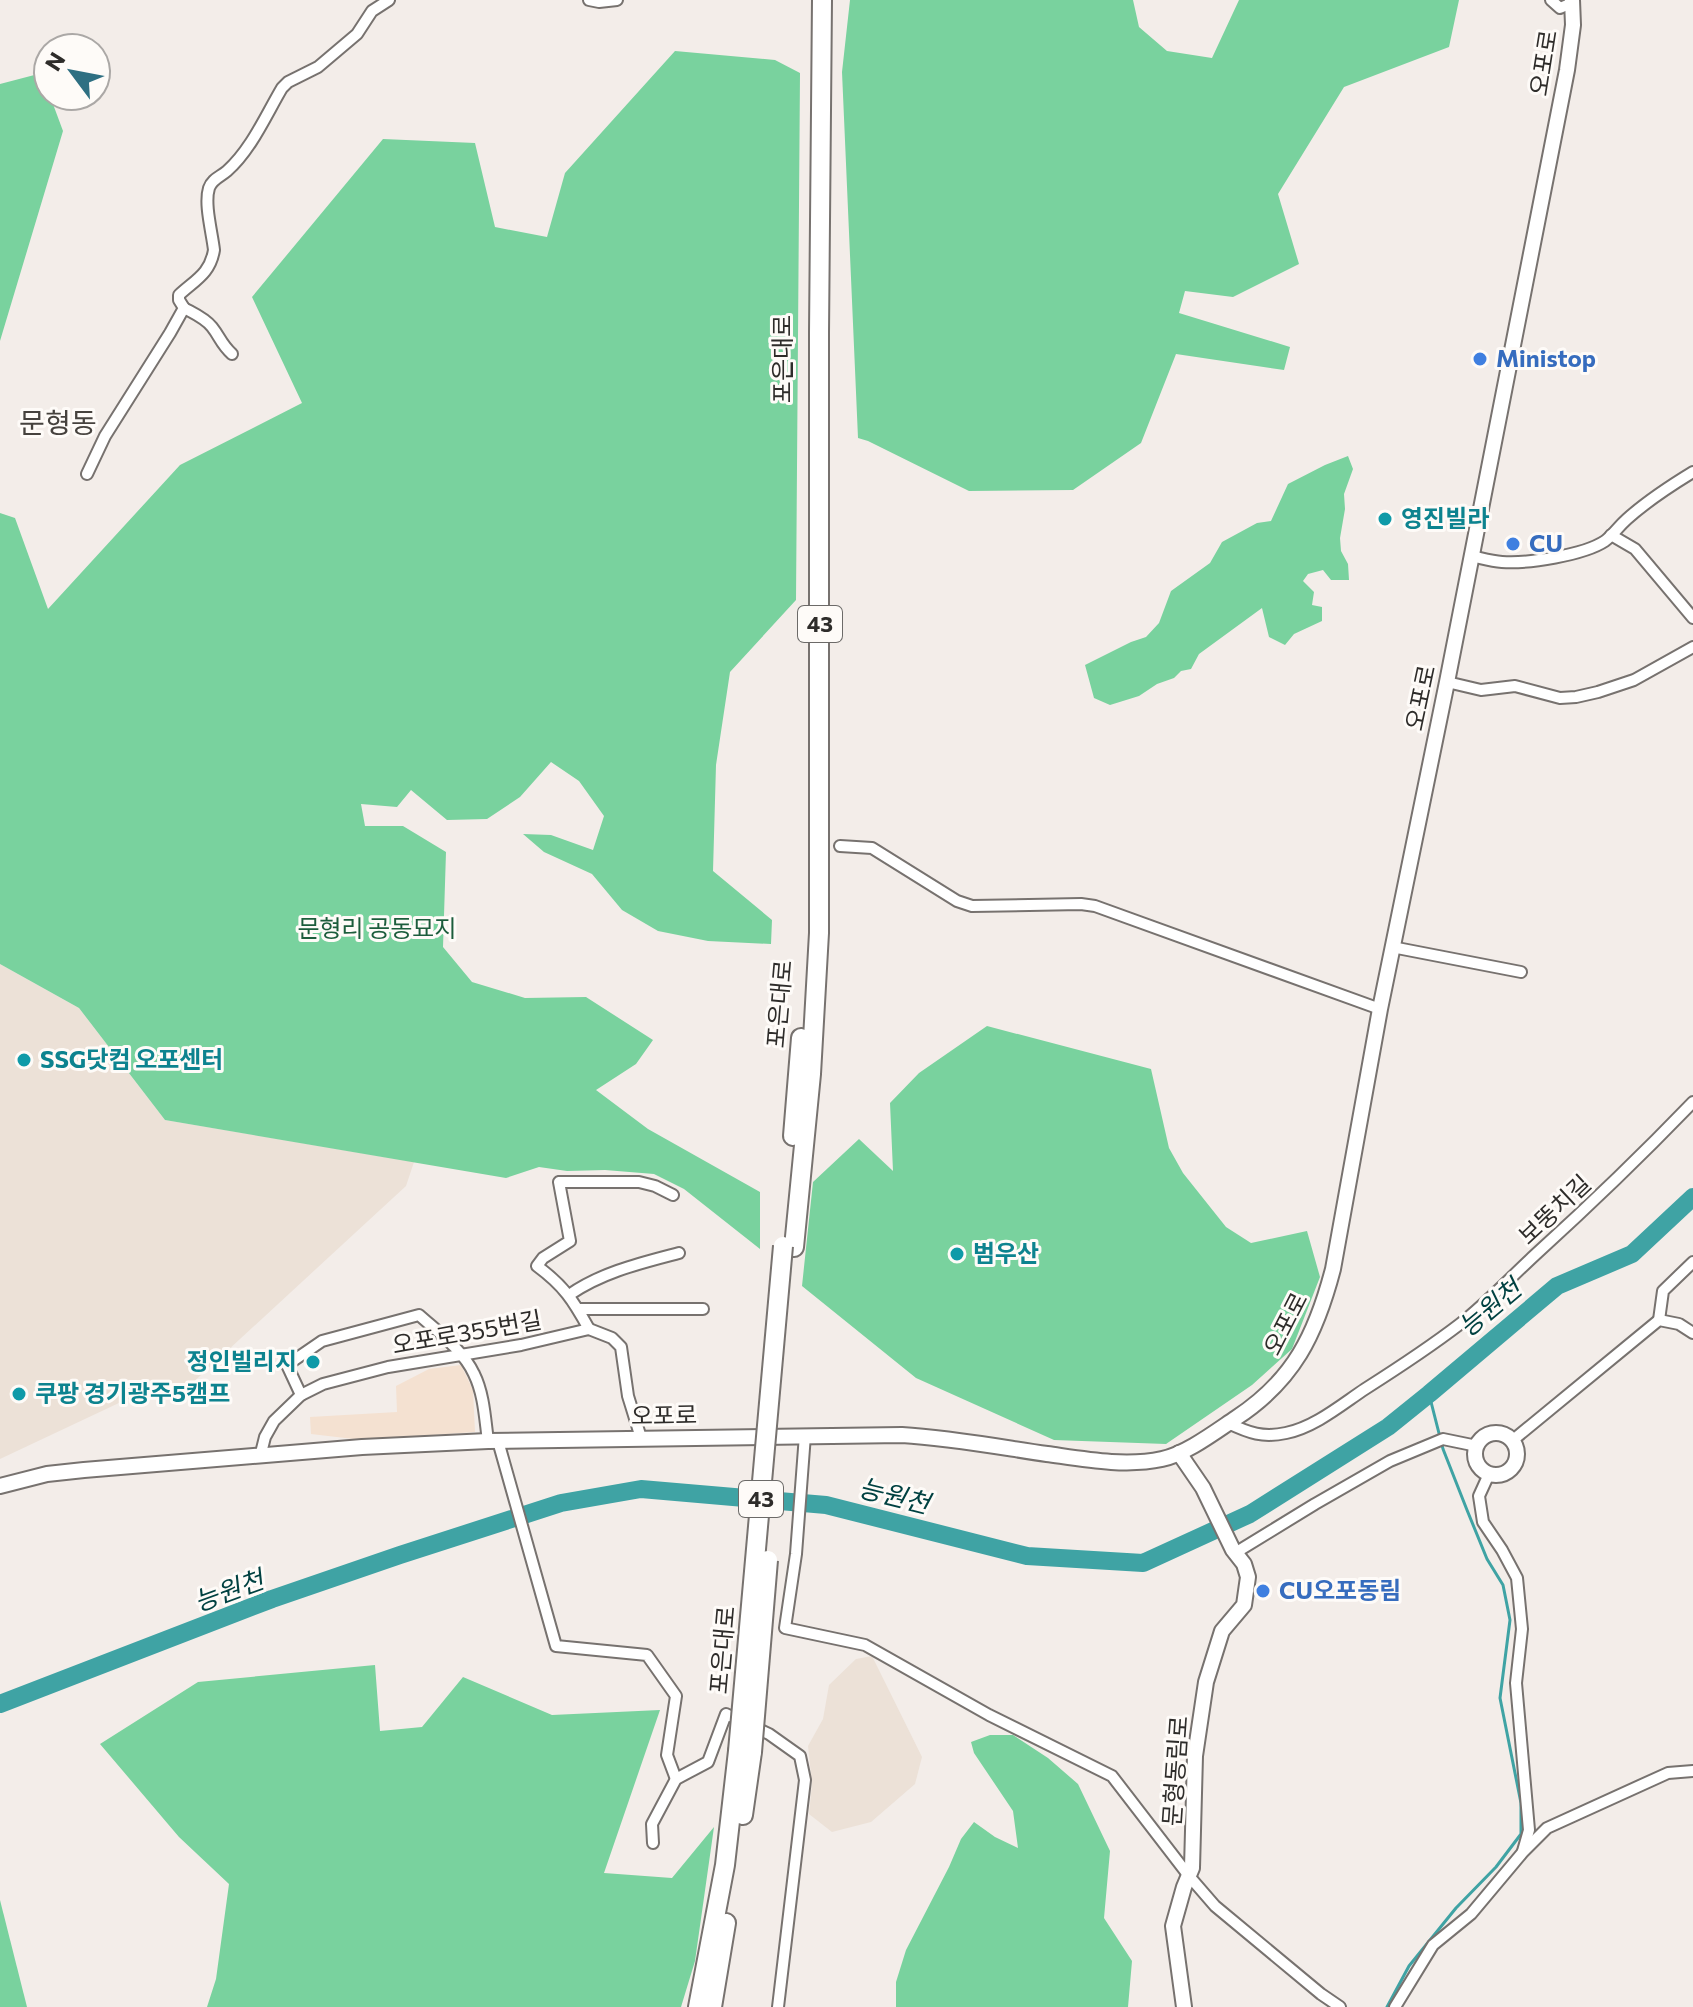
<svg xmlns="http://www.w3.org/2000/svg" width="1693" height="2007" viewBox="0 0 1693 2007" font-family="Commissioner,'Noto Sans KR',sans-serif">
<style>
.commercial{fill:#f4e1d1}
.built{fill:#ece1d7}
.green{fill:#79d29e}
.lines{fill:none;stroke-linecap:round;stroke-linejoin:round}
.stream{stroke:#3fa3a4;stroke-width:3}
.river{stroke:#3fa3a4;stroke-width:18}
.street-casing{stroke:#77726f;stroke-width:14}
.secondary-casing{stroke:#77726f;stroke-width:18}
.highway-casing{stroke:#77726f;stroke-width:22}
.street{stroke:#fff;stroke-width:10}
.secondary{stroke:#fff;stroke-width:14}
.highway{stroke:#fff;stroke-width:18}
.highway-bridge-casing{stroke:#77726f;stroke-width:22;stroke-linecap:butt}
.highway-bridge{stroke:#fff;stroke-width:18}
.shop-dot{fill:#3f7fe0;stroke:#fefbf8;stroke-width:3}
.culture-dot{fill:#0f9aa8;stroke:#fefbf8;stroke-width:3}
.labels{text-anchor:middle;stroke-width:6;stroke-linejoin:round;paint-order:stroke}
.shield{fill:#fefbf8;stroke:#6c6a68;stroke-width:2}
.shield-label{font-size:22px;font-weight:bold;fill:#2e2c2a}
.street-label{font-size:24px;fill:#2e2c2a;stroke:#fefbf8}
.shop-label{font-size:24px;font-weight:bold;fill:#366cbe;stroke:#fefbf8;text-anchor:start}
.culture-label{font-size:24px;font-weight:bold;fill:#0d838f;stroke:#fefbf8;text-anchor:start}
.park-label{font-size:24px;fill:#1c5d3c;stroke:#fefbf8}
.water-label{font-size:26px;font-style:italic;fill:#004141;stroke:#fefbf8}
.quarter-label{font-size:28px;fill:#46423e;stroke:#fefbf8}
</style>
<rect width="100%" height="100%" fill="#f3ede9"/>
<path class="commercial" d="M461,1365L473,1390L475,1432L362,1440L311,1434L310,1417L397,1412L396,1386L429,1369Z"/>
<g class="built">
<path d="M0,964L79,1008L165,1120L414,1162L406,1186L188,1387L138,1394L0,1459Z"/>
<path d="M872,1656L922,1757L915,1784L871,1822L832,1832L809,1814L812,1784L808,1746L823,1719L829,1685L856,1659Z"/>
</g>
<g class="green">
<path d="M850,0H1133L1139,27L1167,51L1212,58L1239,0H1459L1449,47L1344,87L1278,194L1299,264L1233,297L1185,291L1179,313L1290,347L1284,370L1176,354L1141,443L1073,490L969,491L868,441L858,438L842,72Z"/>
<path d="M675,51L775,60L800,73L796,600L730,672L716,765L713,871L772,920L771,944L708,941L658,931L622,910L592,874L544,852L523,834L551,835L593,850L604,816L579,781L551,762L520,797L487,819L447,820L411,790L397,807L361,804L365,826H403L446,852L443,947L472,982L525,998L586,997L653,1040L636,1064L596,1090L648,1129L760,1192V1249L684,1189L654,1174L605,1170L567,1171L539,1167L506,1178L165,1120L79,1008L0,964V513L15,518L48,609L180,465L302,403L252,297L383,139L475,143L495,227L547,237L565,173Z"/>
<path d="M42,73L48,89V96H50L63,131L0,341V84Z"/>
<path d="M1348,456L1353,469L1344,494L1345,509L1340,538L1341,551L1348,564L1349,580H1331L1323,570L1308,574L1303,581L1314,592L1312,605L1322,607V621L1294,634L1285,645L1269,637L1262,608L1199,654L1191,669L1181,671L1174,678L1157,684L1139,696L1110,705L1094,698L1085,665L1131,642L1146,637L1159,623L1171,591L1210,563L1222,542L1257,523L1271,521L1288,484L1325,465Z"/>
<path d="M987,1026L1151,1069L1169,1148L1183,1173L1226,1227L1251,1243L1307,1231L1320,1277L1292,1349L1252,1385L1166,1444L1054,1440L916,1378L802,1286L813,1182L859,1139L893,1171L890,1103L919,1073Z"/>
<path d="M375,1665L380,1731L422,1727L463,1677L552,1715L660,1710L604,1873L672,1878L714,1827L695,1961L681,2007H207L216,1979L229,1884L179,1837L100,1744L198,1682Z"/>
<path d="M990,1735H1013L1048,1758L1078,1784L1110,1851L1104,1918L1132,1961L1128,2007H896V1982L906,1950L949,1867L961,1839L974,1822L995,1837L1018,1848L1013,1811L974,1753L971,1742Z"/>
<path d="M0,1900L27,2007H0Z"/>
</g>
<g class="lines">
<path class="stream" d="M1387,2007L1409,1966L1456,1908L1496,1867L1521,1834V1803L1500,1698L1510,1620L1503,1585L1487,1559L1467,1510L1443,1449L1429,1394"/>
<path class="river" d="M0,1704L272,1599L400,1555L561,1503L641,1489L826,1505L1027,1556L1143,1563L1250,1514L1388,1427L1429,1394L1557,1286L1632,1254L1693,1197"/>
<defs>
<g id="street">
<path d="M589,0L599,2L617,0"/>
<path d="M1551,0L1560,8L1572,3"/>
<path d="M184,308C193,313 205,318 212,327C220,337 221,344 232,354"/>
<path d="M87,474L105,436L170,333L184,308L179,300V295C195,280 210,274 214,250C212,232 204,204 209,188C212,179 220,177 227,171C251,150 266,115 282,88L288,82L318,67L357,34L372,11L389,0"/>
<path d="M1611,535L1635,549L1693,618"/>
<path d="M1471,556C1481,558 1491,561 1502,562C1527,564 1584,555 1605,541C1613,535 1619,526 1627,519C1647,501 1670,486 1693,472"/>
<path d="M1447,682L1481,690L1515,686L1560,698L1576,697L1598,692L1634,680L1693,647"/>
<path d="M840,846L872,848L957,901L972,906L1081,904L1095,906L1380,1009"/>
<path d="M1392,947L1521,972"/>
<path d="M569,1295C602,1272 641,1263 679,1253"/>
<path d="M578,1309H703"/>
<path d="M1659,1320L1663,1291L1693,1262"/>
<path d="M589,1329C573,1300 564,1286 537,1266L543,1258L570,1241L559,1182H639L655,1186L673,1195"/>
<path d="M301,1395L287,1365L322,1341L419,1315C438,1332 463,1350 474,1374C484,1394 485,1419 488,1441"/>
<path d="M1228,1423C1249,1433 1263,1438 1286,1433C1315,1427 1341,1405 1365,1389C1398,1368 1430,1347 1460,1324C1487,1303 1511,1277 1536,1254C1590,1205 1642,1155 1693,1102"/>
<path d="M805,1435L796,1554L785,1628L865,1645L989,1715L1112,1776L1189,1876L1215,1906L1321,1994L1340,2007"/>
<path d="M1513,1440L1659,1320L1679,1324L1693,1333"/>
<path d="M498,1441L556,1646L647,1655L676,1696L667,1755L676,1779"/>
<path d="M260,1457L265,1437L274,1421L301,1395L323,1384L388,1367L521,1345L589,1329L612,1338L621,1347L628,1396L641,1438"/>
<path d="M1489,1474L1479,1496L1483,1522L1502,1550L1517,1578L1522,1629L1516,1683L1529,1830L1523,1851"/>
<path d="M1235,1553L1315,1504L1390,1461L1443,1439L1477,1446"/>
<path d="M653,1843L652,1824L676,1779L708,1762L726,1714L769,1734L800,1756L805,1780L778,2007"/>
<path d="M1395,2007L1433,1945L1471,1914L1523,1852L1547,1828L1668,1773L1693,1771"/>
</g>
<g id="secondary">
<circle cx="1496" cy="1454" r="21"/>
<path d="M1179,1453L1203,1488L1233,1550L1244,1564L1248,1577L1244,1605L1222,1631L1206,1682L1195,1756L1192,1868L1184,1887L1173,1926L1184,2007"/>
<path d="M0,1486L47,1474L84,1470L362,1447L488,1441L902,1435C951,1438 999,1447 1047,1454C1083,1459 1125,1467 1162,1459C1186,1454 1215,1432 1236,1418C1294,1380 1316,1334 1333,1269L1380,1009L1447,682L1567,70L1573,25L1572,0"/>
</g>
<g id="highway">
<path d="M793,1136L801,1038"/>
<path d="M794,1247L811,1074L819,933V333L822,0"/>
<path d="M743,1815L752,1752"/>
<path d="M698,2007L725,1865L738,1751"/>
<path d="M712,2007L726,1923"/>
</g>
</defs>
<use href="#street" class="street-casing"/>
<use href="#secondary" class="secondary-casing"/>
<use href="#highway" class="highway-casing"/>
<use href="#street" class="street"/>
<use href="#secondary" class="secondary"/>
<use href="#highway" class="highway"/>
<defs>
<g id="highway-bridge">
<path d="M738,1751L783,1246"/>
<path d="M752,1752L768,1560"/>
</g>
</defs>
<use href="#highway-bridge" class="highway-bridge-casing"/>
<use href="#highway-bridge" class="highway-bridge"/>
</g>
<g class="shop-dot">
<circle cx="1480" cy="359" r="8"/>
<circle cx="1513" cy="544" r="8"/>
<circle cx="1263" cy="1591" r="8"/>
</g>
<g class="culture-dot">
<circle cx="1385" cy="519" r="8"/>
<circle cx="24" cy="1060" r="8"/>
<circle cx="957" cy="1254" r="8"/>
<circle cx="313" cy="1362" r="8"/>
<circle cx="19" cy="1394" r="8"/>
</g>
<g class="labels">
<g class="shield">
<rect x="798" y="606" width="44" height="36" rx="6"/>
<rect x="739" y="1481" width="44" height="36" rx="6"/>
</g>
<g class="shield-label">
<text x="820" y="632">43</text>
<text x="761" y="1507">43</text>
</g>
<g class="street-label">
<text transform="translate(1544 63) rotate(-81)" y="8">오포로</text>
<text transform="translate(783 359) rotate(-90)" y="8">포은대로</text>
<text transform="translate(1421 698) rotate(-78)" y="8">오포로</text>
<text transform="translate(780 1004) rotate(-85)" y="8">포은대로</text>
<text transform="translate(1555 1210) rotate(-43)" y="8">보뚱치길</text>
<text transform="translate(1286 1324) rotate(-63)" y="8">오포로</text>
<text transform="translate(467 1333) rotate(-10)" y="8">오포로355번길</text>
<text transform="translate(664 1416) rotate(-1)" y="8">오포로</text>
<text transform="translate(723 1650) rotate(-85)" y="8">포은대로</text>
<text transform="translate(1176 1771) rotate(-86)" y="8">문형동림로</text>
</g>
<g class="shop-label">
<text x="1496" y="367">Ministop</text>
<text x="1529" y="552">CU</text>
<text x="1279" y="1599">CU오포동림</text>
</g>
<g class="culture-label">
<text x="1401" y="527">영진빌라</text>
<text x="40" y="1068">SSG닷컴 오포센터</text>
<text x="973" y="1262">범우산</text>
<text x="297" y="1370" text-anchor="end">정인빌리지</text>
<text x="35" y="1402">쿠팡 경기광주5캠프</text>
</g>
<g class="park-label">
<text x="377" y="937">문형리 공동묘지</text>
</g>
<g class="water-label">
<text transform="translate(1490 1308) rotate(-40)" y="9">능원천</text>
<text transform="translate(894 1496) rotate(14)" y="9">능원천</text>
<text transform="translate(229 1591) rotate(-20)" y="9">능원천</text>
</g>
<g class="quarter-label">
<text x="58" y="433">문형동</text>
</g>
</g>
<g transform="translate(72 72) rotate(302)"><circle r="38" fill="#fefbf8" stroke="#aba8a6" stroke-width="2"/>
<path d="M0-6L14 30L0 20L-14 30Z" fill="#2e6f82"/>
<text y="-12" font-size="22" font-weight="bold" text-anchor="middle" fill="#2e2c2a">N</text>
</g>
</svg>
